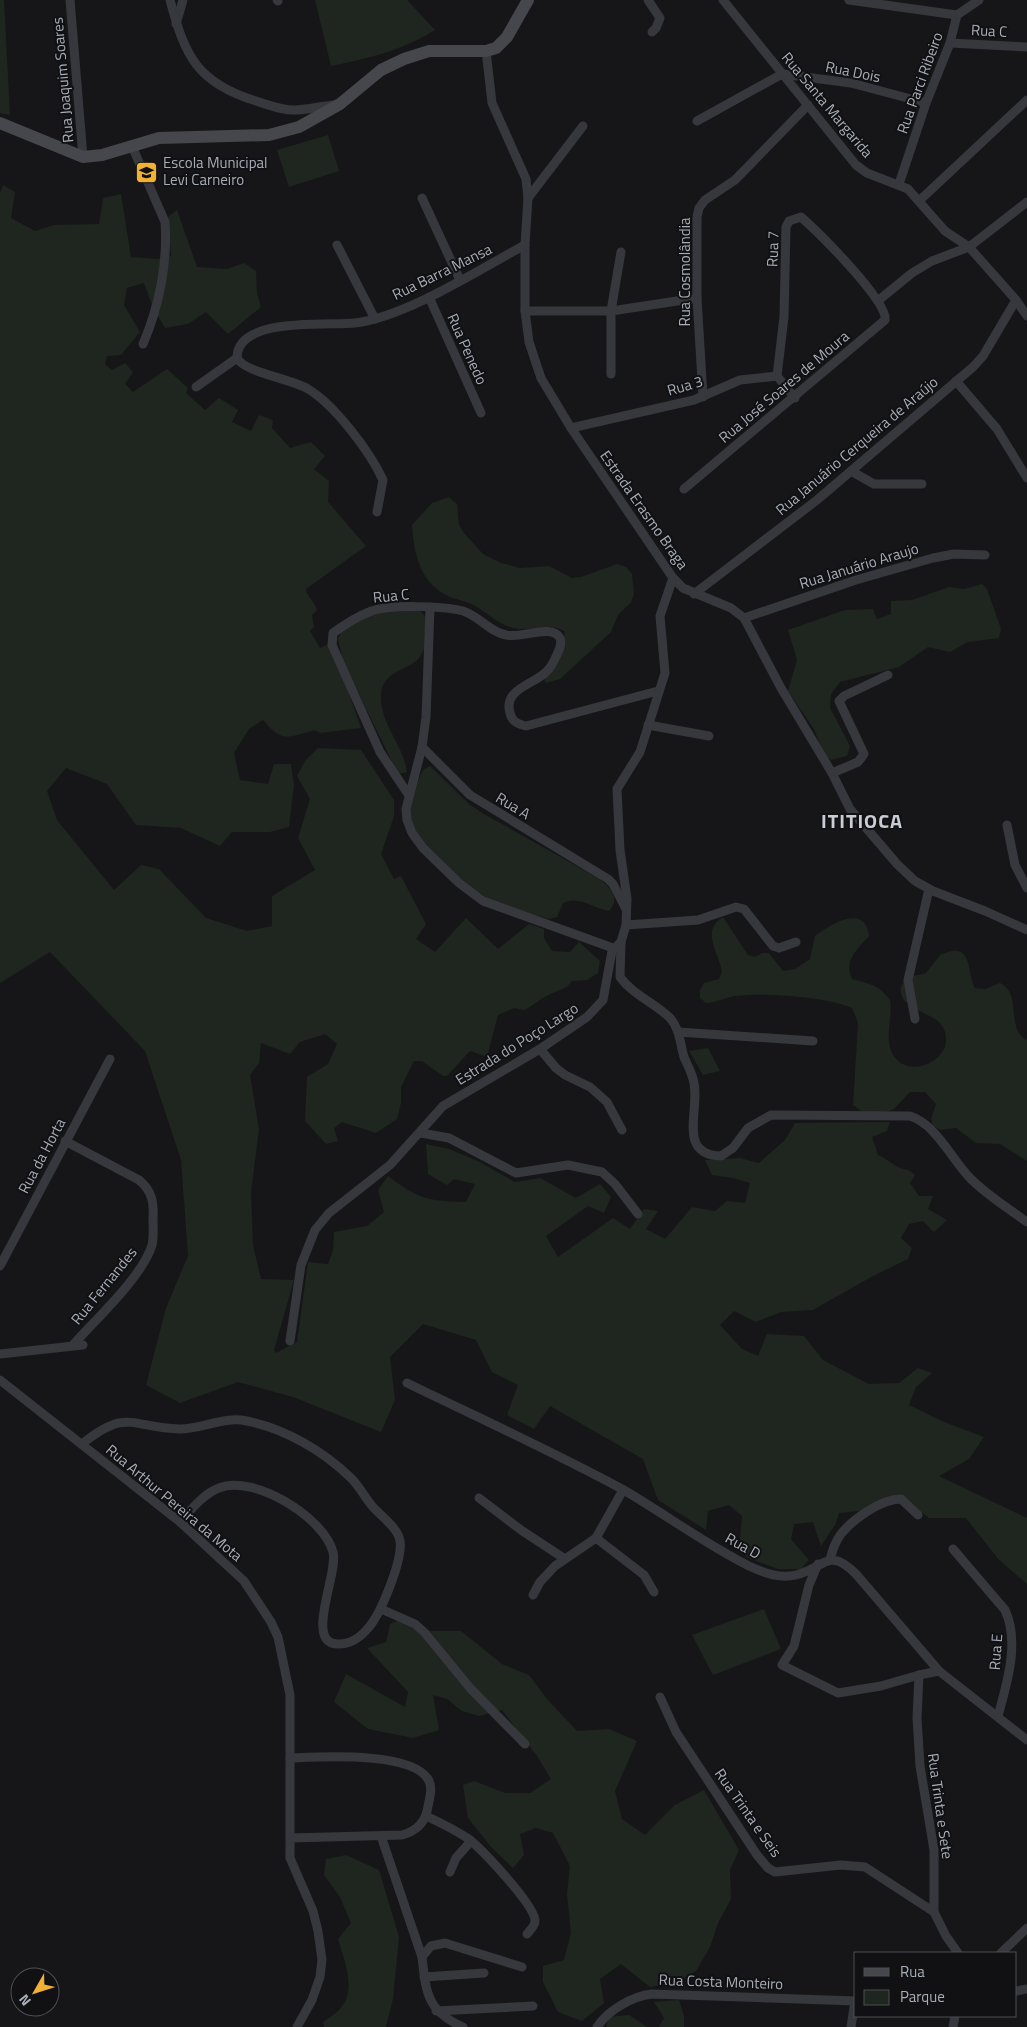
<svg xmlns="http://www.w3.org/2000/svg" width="1027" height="2027" viewBox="0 0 1027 2027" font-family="'Titillium Web',sans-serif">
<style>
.green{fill:#1e261f}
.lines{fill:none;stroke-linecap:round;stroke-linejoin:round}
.street{stroke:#37383d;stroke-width:9}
.secondary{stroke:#45474d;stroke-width:12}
.labels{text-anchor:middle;stroke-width:4;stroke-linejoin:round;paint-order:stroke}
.street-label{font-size:15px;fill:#a8adb8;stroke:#111113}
.poi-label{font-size:15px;fill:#a8adb8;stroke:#111113;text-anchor:start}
.district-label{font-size:20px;font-weight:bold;letter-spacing:1px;fill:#c9ccd4;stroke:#111113}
</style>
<rect width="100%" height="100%" fill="#161618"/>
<g class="green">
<path d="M0,0H4L10,115L0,113Z"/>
<path d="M315,0H407L435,30C404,50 366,59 331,66Z"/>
<path d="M328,135L339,171L289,187L277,150Z"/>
<path d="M3,185L15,192L11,218L35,231L54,225L99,224L103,198L121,194L131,257L157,259L171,256L168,217L177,210L197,267L227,269L244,263L256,271L257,293L261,307L228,334L206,312L188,324L165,328L152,305L144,283L127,288L124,305L140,332L121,355L107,356L105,364L112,370L125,363L133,372L125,384L133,392L167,369L188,388L186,393L205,410L219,398L238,410L232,422L251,431L259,415L273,420L272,428L290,448L311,442L325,456L314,469L329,481L328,502L366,546L306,589C307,598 315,601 317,610L312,615L314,627L310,631L320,648L331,643L361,728L320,733L315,730C288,737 283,744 263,720L249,729L234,753L240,780L268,784L274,764H291L294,785L289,827L270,832H232L220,846L181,828L136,825L107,784L66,768L47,791L57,820L114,890L141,865L159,869L206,918L247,931L272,926V896L315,870L298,838L310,799L297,776L305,761L318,748L361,750L394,800V816L381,854L394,879L401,876L426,924L416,939L435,952L466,918L498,949L529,924L544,929V938L552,951L570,952L579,942L600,961L598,973L587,980L572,981L567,987L546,996L525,1010L514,1008L498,1015L487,1057L470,1051L447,1076H443L422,1061H414L401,1087V1103L397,1119L376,1133L342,1122L334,1128L338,1141L326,1144L305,1121L307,1077L328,1064L337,1044L325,1034L300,1042L290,1054L261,1043L259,1063L250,1075L259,1129L251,1192L253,1245L261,1279L294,1280L274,1350L276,1353L297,1342L308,1262L328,1264L333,1250L334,1232L367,1226L384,1212L378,1190L388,1176C418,1199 428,1201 466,1202L475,1184L454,1179L447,1185L428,1174L426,1144L449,1149L480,1162L515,1182L540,1178L576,1198L600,1184L611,1197L604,1213L588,1206L546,1236L558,1257L613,1218L630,1229L644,1209L658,1211L646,1229L665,1239L692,1207L715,1211L727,1201L745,1203L750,1183L733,1178L712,1175L705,1160L740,1158L759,1163L785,1140L795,1123L890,1122L887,1131L872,1137L878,1155C887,1159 893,1165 900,1168C907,1170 909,1169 915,1175L910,1183L919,1196H933L928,1209L947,1220L934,1232L923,1221L909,1224L901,1238L912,1248L908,1259L873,1276L813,1310L781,1312L756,1322L734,1311L720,1325L742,1349L758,1356L767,1334L804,1336L823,1360L869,1384L899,1383L918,1368L932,1373L916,1387L909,1405L944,1422L984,1437L969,1459L939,1476L1027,1518V1584L999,1560L966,1518H929L902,1497H885L859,1511L839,1513L835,1525L821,1546L813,1522L794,1524L791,1539L809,1560L801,1569H778L746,1557L740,1540L742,1516L729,1505L708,1511L706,1530L658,1500L643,1459L550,1406L534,1429L507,1415L518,1385L492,1372L476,1340L423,1324L390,1357L395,1400L381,1432L293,1397L238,1382L180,1403L146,1385L166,1308L188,1256L181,1160L145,1051L50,952L0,983V193Z"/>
<path d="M449,497L457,504L459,525L464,533L483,554L501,563L520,568L549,566L572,578L581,577L617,564L626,567L632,574L634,594L631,602L618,615L611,632L560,679L546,683L544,680C555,667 568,648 564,631C549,623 535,630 519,629C501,627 489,614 475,606C465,600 455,600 446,595C419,581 414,552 412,525L432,503Z"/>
<path d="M982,584L987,589L1001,629L999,638L968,642L950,652L928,647L899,667L840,682L831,694L830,708L850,746L847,756L831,760L824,755L814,729L788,691L797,660L788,630L845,610L873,609L877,619L891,614V601L912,600L949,587L964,589Z"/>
<path d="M410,608C413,609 418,610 421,612C434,622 427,647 419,658C409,671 381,670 381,696C380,724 404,746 407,772L398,774L343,661L338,639L343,628L358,616Z"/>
<path d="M430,766L469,804L484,814L598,878C609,887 622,897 609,911C591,908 582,896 563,903L557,917L549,919C534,914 516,911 501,905C476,895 410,842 409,813C409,799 417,783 423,770Z"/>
<path d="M723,917L748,955L755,957L762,953H769L783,971L795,969L810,959L815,936C829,925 866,902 869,936C858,949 843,960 852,979C870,984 879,985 890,1000C893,1018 884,1036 892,1053C905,1079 945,1064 946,1041C947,1016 922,1016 908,1004C898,997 898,981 911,976C915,975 921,975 926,973L940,955C974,939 966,971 975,988L985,989L1000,983C1023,994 1005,1030 1027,1040V1161L1000,1144L976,1143L956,1128L941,1130L933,1126L931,1119L936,1104L925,1092H910L894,1109L889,1111L866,1114L853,1105L858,1023L852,1008C828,997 763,992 736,996C725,997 716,1003 706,1003L700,998V990L704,983L719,979L722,972C719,952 700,931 723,917Z"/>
<path d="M708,1048L720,1071L703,1075L689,1051Z"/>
<path d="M764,1609L781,1649L713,1675L692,1635Z"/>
<path d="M399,1620L423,1631H461L502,1664L529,1675L548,1700L577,1731L609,1729L637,1741L615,1791L622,1819L645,1835L675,1805L704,1790L739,1850L730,1870L731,1899L718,1923L710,1947L696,1971L676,1983L650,1987L621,1964L600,1979L604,2003L582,2021L558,2012L543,1982V1966L564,1960L571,1933L567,1894L570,1866L553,1833L536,1828L520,1834L524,1855L513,1868L491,1847L468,1818L463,1785L474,1781L505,1793H530L551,1779L537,1756L502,1710L479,1716L462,1711L447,1699L433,1695L439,1730L413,1738L368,1729L334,1702L346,1674L405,1707L408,1692L367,1648L386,1642L390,1624Z"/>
<path d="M346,1855L379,1870L399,1937L393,1999L386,2027H324L323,2022C329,2018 335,2014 339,2010C358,1992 344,1959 338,1939L351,1923L340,1897L324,1875L326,1859Z"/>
<path d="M679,2000L684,2016V2027H659L664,2018L654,2002Z"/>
<path d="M629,2015L647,2027H606L609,2017Z"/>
</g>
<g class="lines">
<g class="street">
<path d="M70,0L83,157"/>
<path d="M170,0C185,56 197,83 256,101C269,105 283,111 297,110C310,109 322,106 335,105"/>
<path d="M277,0L278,1"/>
<path d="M648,0L660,18L656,28L652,32"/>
<path d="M723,0L856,165L867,173L908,189L945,231L969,247L1016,300L1027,316"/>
<path d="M849,0L957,15"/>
<path d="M176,24L183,0"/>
<path d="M950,43L1027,47"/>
<path d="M486,51L492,103L526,179L528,198L525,245V311L529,342L541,378L571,428L673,578L683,588L731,608L744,618L781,688L832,773L850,809L897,864L915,881L933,891L985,911L1027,930"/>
<path d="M697,121L782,74L851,83L926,103"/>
<path d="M132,146L165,222C168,262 159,307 143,344"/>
<path d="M899,184L926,103L950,43L957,15L979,0"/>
<path d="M422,198L460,280"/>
<path d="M528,198L583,126"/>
<path d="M919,201L1027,100"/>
<path d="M337,245L375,319"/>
<path d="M429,297L481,413"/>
<path d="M879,300L912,273L932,261L969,247L1027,202"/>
<path d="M525,311H611L697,298"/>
<path d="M237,358C237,316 328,326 355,323C406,317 478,270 525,245"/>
<path d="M237,358C245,373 290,378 308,389C335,405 370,452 383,480L377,512"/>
<path d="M611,374V311L621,252"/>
<path d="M956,381L997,429L1027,478"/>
<path d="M196,387L237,358"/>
<path d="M703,397L697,298V217L699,208L705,200L735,180L808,105"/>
<path d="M571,428L694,400L740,380L777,376L795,398"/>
<path d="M851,471L874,484H922"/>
<path d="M684,489L885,320C889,302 817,231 801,217L789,221L786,227L784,317L777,376"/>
<path d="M694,594L817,500L973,367L983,356L1016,300"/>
<path d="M430,608L426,717L422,747L406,809L407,820L412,833L423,848L459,883L483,901L613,948"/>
<path d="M744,618L856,580L933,558L954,554L985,555"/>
<path d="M648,725L709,736"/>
<path d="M422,747L470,795L608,879L613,884L626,909"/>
<path d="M832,773L858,762L864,754L839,701L844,696L888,675"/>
<path d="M408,794L380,752L332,645L333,633C344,625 356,617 369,612C388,604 443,606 463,611C479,616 490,632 506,635C521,639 552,623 560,638C562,643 560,648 558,652C555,659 552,667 546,672C533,685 503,689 510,713C512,722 518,724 526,726L658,691"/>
<path d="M1007,825L1015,865L1027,888"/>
<path d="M626,925L698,920L736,907L744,909L773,946L779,948L796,942"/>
<path d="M621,942L620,977C633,995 655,1003 670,1018C680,1029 680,1044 684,1057C687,1064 691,1071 693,1079C702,1106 675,1155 721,1156L733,1148L748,1128L771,1115L910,1116C936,1124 952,1160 971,1179C988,1196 1008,1208 1027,1222"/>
<path d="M915,1019L908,980L929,889"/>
<path d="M678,1032L813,1041"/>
<path d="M540,1049L556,1068L565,1075L590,1087L607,1102L622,1130"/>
<path d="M421,1133L449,1138L516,1173L568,1165L602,1172L615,1184L638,1214"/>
<path d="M65,1141L139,1180C152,1191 154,1202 153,1218C153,1227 154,1237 152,1245C143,1276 95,1320 73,1345"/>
<path d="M0,1266L110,1059"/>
<path d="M290,1341L301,1265L315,1230L329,1213L390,1165L443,1106L540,1049L587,1017L603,1000L612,951L621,942L626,925L627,899L620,850L617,789L640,752L665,673L660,616L673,578"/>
<path d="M0,1354L83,1345"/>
<path d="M0,1380L180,1522L244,1581L271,1622L278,1637L290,1695V1858L313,1911L318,1931L322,1960L320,1977L312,2000L297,2027"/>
<path d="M407,1383C479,1418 552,1451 622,1489C665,1514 705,1544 749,1566C764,1573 780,1579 796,1575C825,1568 828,1546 856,1574L939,1671L1027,1740"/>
<path d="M82,1444C128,1407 131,1428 180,1429C203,1429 223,1416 247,1421C286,1429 323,1451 351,1478C360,1487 365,1498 373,1507C382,1517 398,1528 400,1541C403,1560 381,1613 369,1627C361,1637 352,1644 339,1644C303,1645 339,1573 333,1552C324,1517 253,1474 219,1488C203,1494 191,1510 180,1522"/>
<path d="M479,1498L521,1530L565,1559"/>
<path d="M596,1538L644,1575L654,1592"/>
<path d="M953,1549L1005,1610C1020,1642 1007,1683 998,1716"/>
<path d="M830,1560C832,1551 835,1542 841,1534C853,1519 881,1499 901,1499L918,1515"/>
<path d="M818,1564L809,1585L794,1646L782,1665L838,1693L881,1686L919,1675"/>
<path d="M533,1595L540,1582L555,1566L596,1538L623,1490"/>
<path d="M381,1609L415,1624L425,1633L470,1688L525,1744"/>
<path d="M939,1671L919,1675L917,1718L920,1766L934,1850V1912L946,1936L958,1953"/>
<path d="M660,1697L676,1732L757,1855L768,1868L775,1872L841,1865L865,1867L934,1912"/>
<path d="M426,1816C441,1823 456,1830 470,1840C483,1851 535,1905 535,1921C535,1926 530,1930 527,1934"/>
<path d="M381,1836L422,1957"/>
<path d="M290,1838L402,1835C417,1831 426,1822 428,1806C430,1797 433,1787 428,1779C410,1751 320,1757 290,1758"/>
<path d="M450,1872L456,1858L471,1841"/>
<path d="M1001,1953L1027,1928"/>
<path d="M424,1977L484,1973"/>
<path d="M1016,1991L1027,1989"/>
<path d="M436,2011L533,2006"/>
<path d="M463,2027C427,2011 426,1993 422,1957L431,1946L445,1943L522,1967"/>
<path d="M597,2027C608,2010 633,1996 652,1994L856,2001"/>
<path d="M851,2027L855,2001"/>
<path d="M953,2027L955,2016"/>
</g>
<path class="secondary" d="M0,123L83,157L102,155L159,138L269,135L299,127L340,104L381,70L404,59L429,51H486L496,48L507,37L528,0"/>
</g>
<defs>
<symbol id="school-square" viewBox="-11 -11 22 22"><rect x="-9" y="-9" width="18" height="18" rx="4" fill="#f2b134" stroke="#111113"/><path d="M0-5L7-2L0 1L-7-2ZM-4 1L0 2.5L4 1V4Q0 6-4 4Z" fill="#111"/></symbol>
</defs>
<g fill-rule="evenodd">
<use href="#school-square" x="134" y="160" width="25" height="25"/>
</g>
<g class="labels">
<g class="street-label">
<text transform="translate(989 31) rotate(3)" y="5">Rua C</text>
<text transform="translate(853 72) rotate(11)" y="5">Rua Dois</text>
<text transform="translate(63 80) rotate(-95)" y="5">Rua Joaquim Soares</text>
<text transform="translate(920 83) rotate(-70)" y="5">Rua Parci Ribeiro</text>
<text transform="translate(827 105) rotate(50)" y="5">Rua Santa Margarida</text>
<text transform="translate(773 249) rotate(-88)" y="5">Rua 7</text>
<text transform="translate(442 272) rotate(-26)" y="5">Rua Barra Mansa</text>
<text transform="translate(685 272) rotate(-90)" y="5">Rua Cosmolândia</text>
<text transform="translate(467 349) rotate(66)" y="5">Rua Penedo</text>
<text transform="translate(685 386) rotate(-16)" y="5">Rua 3</text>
<text transform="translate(784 387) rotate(-40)" y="5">Rua José Soares de Moura</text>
<text transform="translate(857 446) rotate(-40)" y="5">Rua Januário Cerqueira de Araújo</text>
<text transform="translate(644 510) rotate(55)" y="5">Estrada Erasmo Braga</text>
<text transform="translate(859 566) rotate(-17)" y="5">Rua Januário Araujo</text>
<text transform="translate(391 596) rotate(-6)" y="5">Rua C</text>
<text transform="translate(513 806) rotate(31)" y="5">Rua A</text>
<text transform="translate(517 1044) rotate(-32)" y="5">Estrada do Poço Largo</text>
<text transform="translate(42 1156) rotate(-62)" y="5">Rua da Horta</text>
<text transform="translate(104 1286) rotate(-51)" y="5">Rua Fernandes</text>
<text transform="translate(174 1503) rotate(40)" y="5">Rua Arthur Pereira da Mota</text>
<text transform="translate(743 1546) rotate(29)" y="5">Rua D</text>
<text transform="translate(996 1652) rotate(-86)" y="5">Rua E</text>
<text transform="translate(940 1806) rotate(82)" y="5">Rua Trinta e Sete</text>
<text transform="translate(748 1813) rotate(55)" y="5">Rua Trinta e Seis</text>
<text transform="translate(721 1982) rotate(2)" y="5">Rua Costa Monteiro</text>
</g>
<g class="poi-label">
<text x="163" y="168">Escola Municipal<tspan x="163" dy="17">Levi Carneiro</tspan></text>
</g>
<g class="district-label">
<text x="862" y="828">ITITIOCA</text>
</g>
</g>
<rect x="854" y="1952" width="162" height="65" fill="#111113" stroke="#4d4f55"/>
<rect x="864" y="1968" width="25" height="8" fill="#45474d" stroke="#4d4f55"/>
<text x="900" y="1977" font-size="15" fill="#a8adb8">Rua</text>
<rect x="864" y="1990" width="25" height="15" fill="#1e261f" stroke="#4d4f55"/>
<text x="900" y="2002" font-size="15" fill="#a8adb8">Parque</text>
<g transform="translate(35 1992) rotate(231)"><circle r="24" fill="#111113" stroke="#4d4f55"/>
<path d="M0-4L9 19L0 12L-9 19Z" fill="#f2b134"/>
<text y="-8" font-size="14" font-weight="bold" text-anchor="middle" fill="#a8adb8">N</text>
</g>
</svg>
